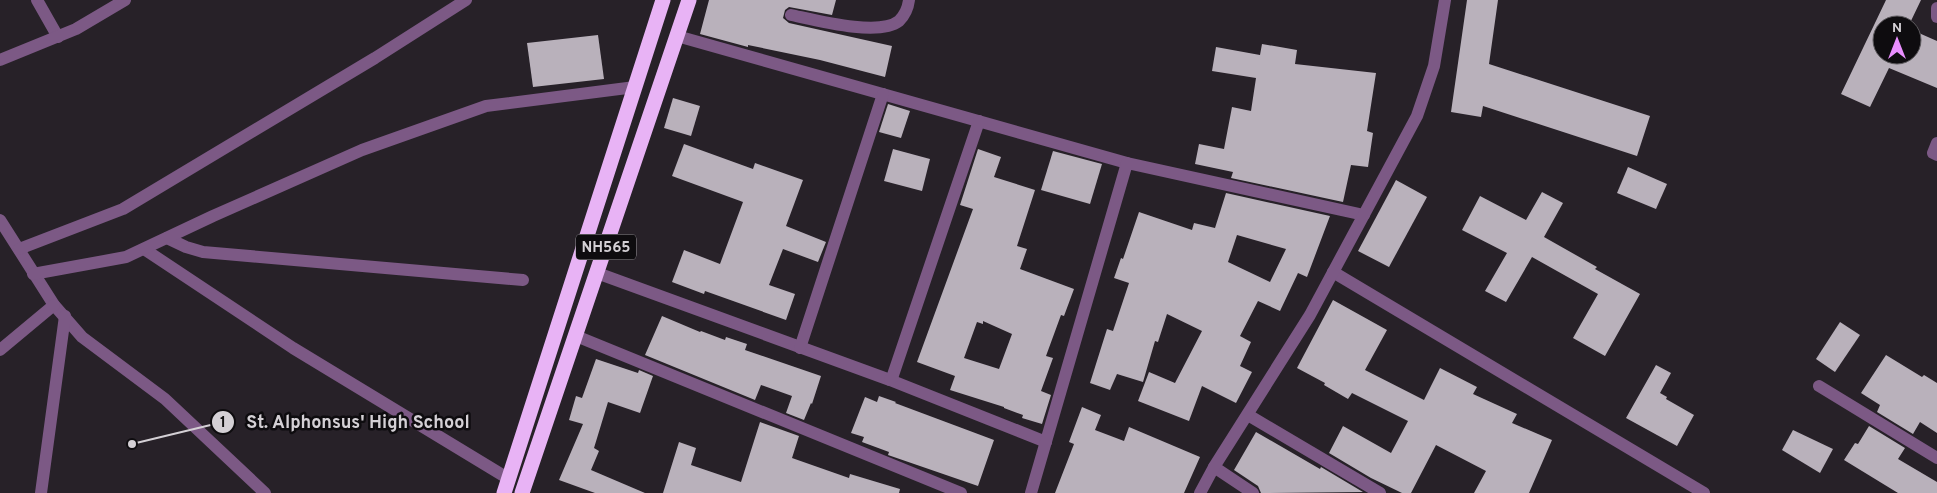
<svg xmlns="http://www.w3.org/2000/svg" width="1937" height="493" viewBox="0 0 1937 493" font-family="Overpass,sans-serif">
<style>
.building{fill:#b9b1bb;fill-rule:evenodd}
.lines{fill:none;stroke-linecap:round;stroke-linejoin:round}
.minor{stroke:#7c5985;stroke-width:12}
.highway{stroke:#e8b3f5;stroke-width:15}
.labels{text-anchor:middle;stroke-width:5;stroke-linejoin:round;paint-order:stroke}
.shield{fill:#0e0c0f;stroke:#99959a;stroke-width:1}
.shield-label{font-size:15px;font-weight:bold;fill:#d4d0d5}
.leader{fill:none;stroke:#d4d0d5;stroke-width:2}
.callout-dot{fill:#d4d0d5;stroke:#0e0c0f;stroke-width:2}
.mark-label{font-size:15px;text-anchor:middle;font-weight:bold;fill:#111}
.callout-label{font-size:18px;text-anchor:middle;font-weight:bold;fill:#d4d0d5;stroke:#0e0c0f;stroke-width:5;stroke-linejoin:round;paint-order:stroke}
</style>
<rect width="100%" height="100%" fill="#272128"/>
<g class="building">
<path d="M709,0H836L832,15L789,7L785,10L783,18L789,23L892,46L885,77L820,60L748,45V47L700,34Z"/>
<path d="M1467,0H1498L1489,64L1650,116L1637,156L1483,106L1481,117L1451,112Z"/>
<path d="M1886,0H1921L1909,25H1882V55H1912V30L1937,41V88L1889,68L1870,107L1841,94Z"/>
<path d="M598,35L604,79L533,87L527,43Z"/>
<path d="M1262,44L1297,50L1295,64L1376,73L1367,131L1373,133L1368,167L1351,165L1343,202L1231,178L1233,172L1195,164L1199,144L1224,149L1232,107L1251,111L1256,78L1212,71L1216,47L1260,55Z"/>
<path d="M673,98L700,106L691,136L664,128Z"/>
<path d="M888,104L910,111L901,138L879,132Z"/>
<path d="M684,144L753,169L755,163L803,180L786,226L826,242L818,262L783,249L769,285L795,294L786,320L705,291L704,294L672,282L684,250L720,264L743,202L672,176Z"/>
<path d="M893,149L930,159L922,191L884,181Z"/>
<path d="M978,149L1001,157L994,177L1035,190L1017,246L1027,249L1020,269L1074,289L1064,316L1061,315L1046,356L1053,358L1041,391L1051,395L1042,424L1022,418L1023,415L1004,408V407L950,390L955,376L917,362L973,209L960,205ZM983,321L1012,334L999,369L964,358L977,322L983,324Z"/>
<path d="M1053,151L1102,164L1090,204L1041,190Z"/>
<path d="M1628,167L1667,184L1656,209L1617,193Z"/>
<path d="M1396,180L1427,197L1389,267L1358,251Z"/>
<path d="M1542,192L1563,203L1544,237L1597,267L1595,269L1640,294L1605,356L1573,338L1598,294L1532,257L1506,302L1485,291L1507,253L1462,230L1480,196L1526,220Z"/>
<path d="M1226,193L1330,216L1307,277L1298,273L1280,311L1258,301L1240,336L1251,342L1240,366L1252,372L1236,403L1202,386L1189,421L1138,401L1149,372L1175,383L1202,331L1167,314L1158,342L1155,341L1143,382L1117,374L1110,390L1090,383L1107,329L1113,331L1129,283L1114,278L1121,258L1123,259L1139,212L1192,230L1194,223L1215,228ZM1237,235L1286,249L1270,282L1228,262Z"/>
<path d="M1333,300L1387,330L1365,370L1424,400L1440,368L1477,387L1473,394L1517,414L1512,423L1552,440L1529,493H1474L1486,471L1436,445L1411,493H1402L1371,478L1329,453L1343,426L1391,453L1408,421L1352,393L1348,399L1324,385L1325,383L1297,368Z"/>
<path d="M662,316L700,332L701,331L725,340L726,337L747,344L745,350L821,376L812,404L811,403L804,420L786,413L792,396L761,385L755,400L645,355Z"/>
<path d="M1840,322L1860,335L1835,372L1816,359Z"/>
<path d="M1886,355L1922,377L1924,375L1937,383V433L1920,422L1913,434L1877,412L1880,405L1861,393Z"/>
<path d="M596,359L638,373L639,370L653,376L640,413L608,402L594,448L599,451L591,470L645,493H595L559,480L583,424L569,420L576,396L582,398Z"/>
<path d="M1656,365L1671,373L1660,393L1667,397L1666,399L1694,415L1677,446L1626,418Z"/>
<path d="M879,396L896,402L895,403L994,440L978,486L888,455L889,452L862,442L864,437L851,433L865,397L877,402Z"/>
<path d="M1082,407L1101,415L1095,430L1124,441L1129,427L1200,457L1184,493H1055L1074,444L1069,442Z"/>
<path d="M760,422L799,436L792,458L849,478L850,474L900,489L899,493H663L679,442L696,448L691,465L741,482Z"/>
<path d="M1869,426L1905,448L1898,459L1937,482V493H1898L1844,460L1855,443L1858,444Z"/>
<path d="M1793,430L1833,449L1820,473L1782,450Z"/>
<path d="M1256,432L1320,469L1321,467L1363,492L1261,493L1258,486L1234,470Z"/>
</g>
<g class="lines">
<g class="minor">
<path d="M37,0L58,37"/>
<path d="M1937,8V17"/>
<path d="M791,15C815,20 879,37 899,21C905,15 908,8 909,0"/>
<path d="M677,36L1127,163"/>
<path d="M0,60L76,29L125,0"/>
<path d="M1937,143L1933,153L1937,155"/>
<path d="M0,220L54,305L82,337L165,399L265,493"/>
<path d="M167,238L186,247L203,252L523,280"/>
<path d="M19,249L123,209L375,58L466,0"/>
<path d="M144,249L293,348L509,479"/>
<path d="M1333,272L1704,493"/>
<path d="M597,273L890,380L1046,442"/>
<path d="M33,274L126,257L213,216L362,150L486,106L635,87"/>
<path d="M576,336L961,493"/>
<path d="M800,348L883,94"/>
<path d="M0,350L54,305"/>
<path d="M890,380L892,378L979,121"/>
<path d="M1819,386L1937,458"/>
<path d="M1248,415L1380,493"/>
<path d="M1214,467L1253,493"/>
<path d="M41,493L65,316"/>
<path d="M1031,493L1127,163L1364,215"/>
<path d="M1200,493L1214,467L1310,315L1417,116L1434,66L1445,0"/>
</g>
<g class="highway">
<path d="M504,493L663,0"/>
<path d="M522,493L689,0"/>
</g>
</g>
<g class="labels">
<rect class="shield" x="576" y="234.5" width="60" height="25" rx="4"/>
<g class="shield-label">
<text x="606" y="252">NH565</text>
</g>
</g>
<path class="leader" d="M132 444L223 422"/>
<g class="callout-dot">
<circle cx="132" cy="444" r="5"/>
<circle cx="223" cy="422" r="12"/>
</g>
<g class="mark-label">
<text x="223" y="427">1</text>
</g>
<g class="callout-label">
<text x="358" y="428">St. Alphonsus' High School</text>
</g>
<g transform="translate(1897 40)"><circle r="24" fill="#0e0c0f" stroke="#5d5a5e"/>
<path d="M0-4L9 19L0 12L-9 19Z" fill="#e98efe"/>
<text y="-8" font-size="14" font-weight="bold" text-anchor="middle" fill="#d4d0d5">N</text>
</g>
</svg>
